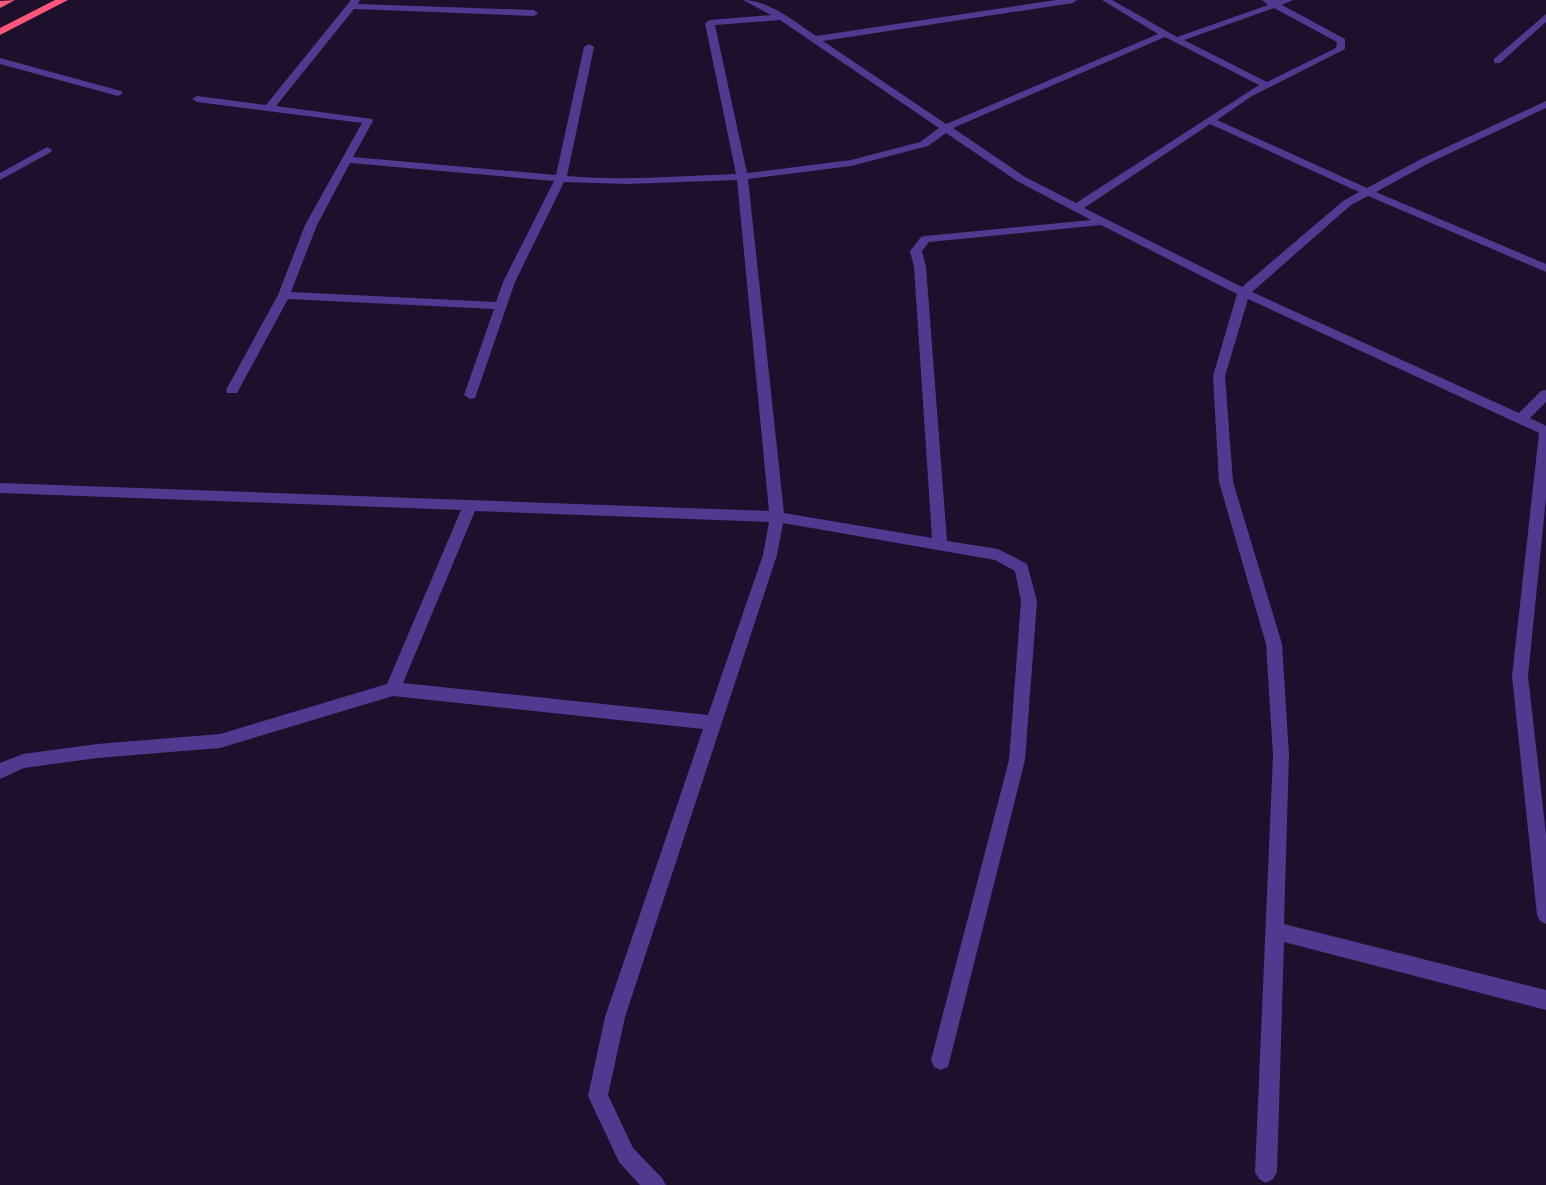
<svg xmlns="http://www.w3.org/2000/svg" width="1546" height="1185" viewBox="0 0 1546 1185" font-family="Inter,sans-serif">
<style>
.lines{fill:none;stroke-linecap:round;stroke-linejoin:round}
.minor{fill:#52388e;fill-rule:evenodd}
.highway{fill:#ff567b;fill-rule:evenodd}
</style>
<rect width="100%" height="100%" fill="#1c102d"/>
<g class="lines">
<g class="minor">
<path d="M351,0H360L358,4L534,10L538,13L534,16L354,9L276,106L372,119L373,121L353,157L556,175L584,47L589,44L594,47L567,176C623,181 680,176 736,174L705,23L710,20L771,15L743,0C769,0 795,22 816,36L1056,0H1077L1073,3L823,41L946,124L1158,34L1102,0H1112L1177,37L1268,5L1262,0H1293L1282,5L1345,39V49L1252,96L1217,120L1367,188L1421,159L1546,101V108L1429,163L1376,192L1546,264V272L1368,196L1351,205L1252,292L1519,413L1541,391L1546,390V402L1530,418L1546,426V498L1528,676L1546,834V924L1540,921L1537,915L1512,676L1539,433L1248,299L1225,376L1233,482L1282,644L1289,755L1284,924L1546,990V1010L1284,942L1277,1172L1273,1179L1266,1183L1259,1179L1255,1172L1273,755L1266,644L1219,482L1213,376L1237,294L1101,225L929,242L922,251L926,267L947,541L998,549L1027,564L1037,601L1025,760L948,1067L941,1070L934,1067L931,1060L1009,760L1021,601L1015,571L995,560L783,523L777,555L625,1017L608,1095L633,1148L662,1178L666,1185H640L619,1162L588,1096L605,1017L703,729L393,696L220,748L97,758L24,768L0,779V763L23,754L97,744L220,734L387,684L461,510L0,493V483L769,511L737,180L627,184L564,182L515,282L475,398L470,399L464,395L494,309L288,299L237,393H227L226,390L278,295L305,225L362,123L197,102L192,99L197,96L266,105ZM1274,8L1337,42L1336,48L1267,82L1184,40ZM780,20L939,128L920,142L851,160L747,173L715,25ZM1165,37L1259,85L1076,203L1025,177L953,128ZM1210,124L1359,192L1343,201L1242,287L1084,208ZM946,133L1017,181L1091,220L925,236L921,237L910,251L914,267L932,538L784,513L748,179L851,166L928,146ZM350,163L554,181L503,282L496,302L291,292L317,225ZM475,511L769,522L763,555L708,715L403,683Z"/>
<path d="M1546,14V22L1500,63H1494V59Z"/>
<path d="M0,58L121,91L123,93L118,96L0,64Z"/>
<path d="M47,147L52,150L51,152L0,180V173Z"/>
</g>
<g class="highway">
<path d="M15,0L0,8V1Z"/>
<path d="M55,0H68L0,35V28Z"/>
</g>
</g>
</svg>
